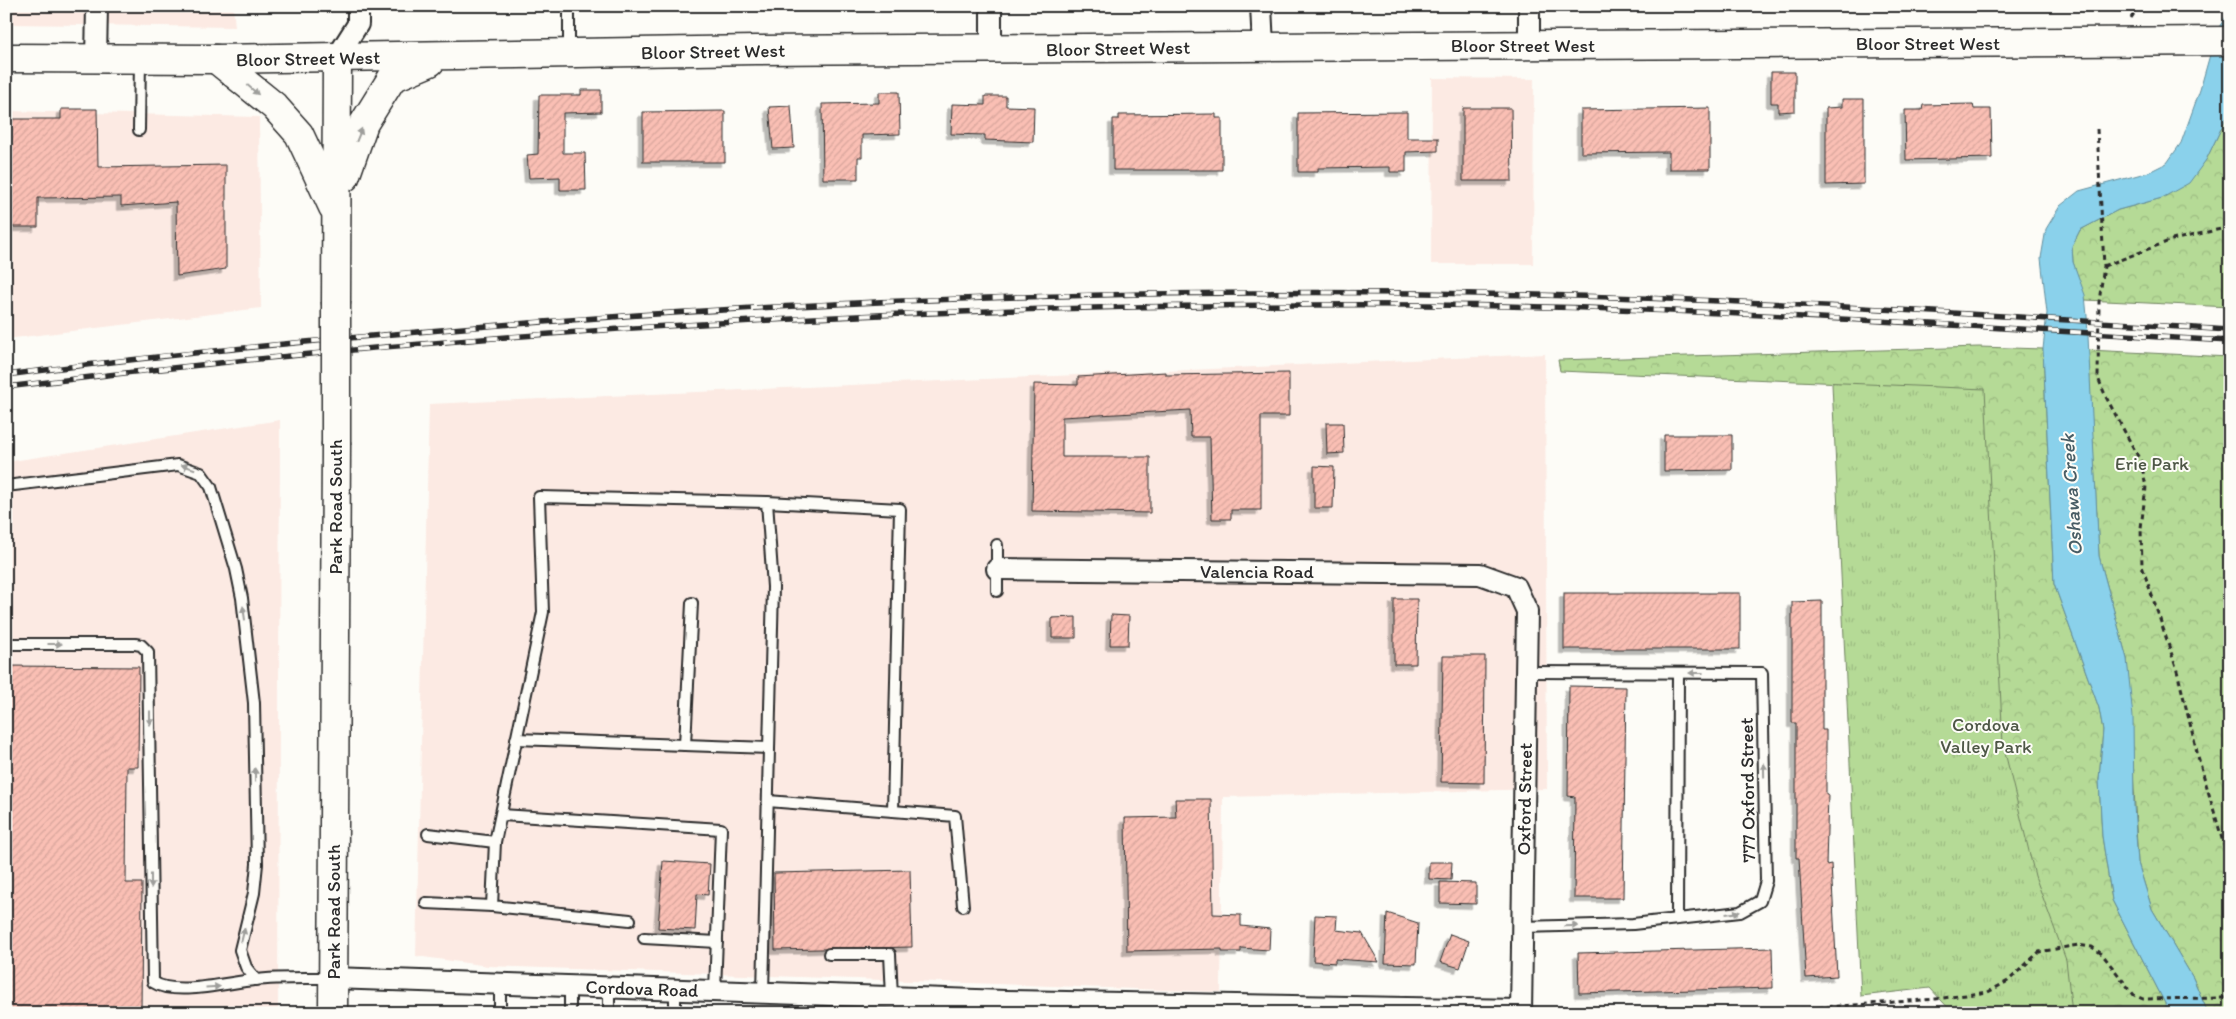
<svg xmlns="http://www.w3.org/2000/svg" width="2236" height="1019" viewBox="0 0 2236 1019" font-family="Itim,sans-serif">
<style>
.built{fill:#fceae3}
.grass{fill:url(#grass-tufts);stroke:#708260}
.forest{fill:url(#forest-crowns);stroke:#708260}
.water{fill:#8ad1eb;stroke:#648f9e}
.building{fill:url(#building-hatch);stroke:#2b2b2b;filter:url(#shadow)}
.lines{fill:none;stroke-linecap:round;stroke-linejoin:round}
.service-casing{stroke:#2b2b2b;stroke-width:14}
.minor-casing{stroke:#2b2b2b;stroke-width:24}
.secondary-casing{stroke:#2b2b2b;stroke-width:31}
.path{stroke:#2b2b2b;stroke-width:3;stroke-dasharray:5 4;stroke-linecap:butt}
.service{stroke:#fdfcf7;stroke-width:10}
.minor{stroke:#fdfcf7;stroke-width:20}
.secondary{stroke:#fdfcf7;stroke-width:28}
.rail-casing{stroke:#2b2b2b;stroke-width:5.5}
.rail{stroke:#fdfcf7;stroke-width:4;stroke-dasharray:11;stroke-linecap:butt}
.secondary-bridge-casing{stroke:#2b2b2b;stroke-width:31;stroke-linecap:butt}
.secondary-bridge{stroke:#fdfcf7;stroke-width:28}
.oneway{fill:#9e9e9b}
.labels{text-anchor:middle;stroke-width:4;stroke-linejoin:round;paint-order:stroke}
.street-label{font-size:19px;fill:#2b2b2b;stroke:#fdfcf7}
.park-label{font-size:19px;fill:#4e5746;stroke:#fdfcf7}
.water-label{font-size:20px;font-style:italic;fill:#485d65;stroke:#fdfcf7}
</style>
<defs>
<pattern id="grass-tufts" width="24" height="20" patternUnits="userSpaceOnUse" patternTransform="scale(1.25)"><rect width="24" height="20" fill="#b5da96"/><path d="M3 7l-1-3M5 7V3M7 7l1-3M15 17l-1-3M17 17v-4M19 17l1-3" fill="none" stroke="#9cbb81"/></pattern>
<pattern id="forest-crowns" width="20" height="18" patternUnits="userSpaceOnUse" patternTransform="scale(1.25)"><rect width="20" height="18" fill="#b5da96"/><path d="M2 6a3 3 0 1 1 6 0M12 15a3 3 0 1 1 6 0" fill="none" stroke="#9cbb81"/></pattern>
<pattern id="building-hatch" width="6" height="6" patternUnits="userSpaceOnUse" patternTransform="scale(1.25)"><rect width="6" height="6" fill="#fabfb4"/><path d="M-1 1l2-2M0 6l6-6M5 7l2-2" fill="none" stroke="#d6a49b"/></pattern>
<filter id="shadow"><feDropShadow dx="-4.5" dy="4.5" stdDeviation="0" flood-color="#0004"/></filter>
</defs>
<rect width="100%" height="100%" fill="#fdfcf7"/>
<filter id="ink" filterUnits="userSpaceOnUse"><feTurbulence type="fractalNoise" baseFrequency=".02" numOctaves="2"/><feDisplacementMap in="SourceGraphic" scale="10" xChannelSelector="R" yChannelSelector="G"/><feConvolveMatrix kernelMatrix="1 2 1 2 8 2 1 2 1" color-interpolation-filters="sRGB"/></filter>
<g filter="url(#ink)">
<g class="built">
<path d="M6,6H233L235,27L6,24Z"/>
<path d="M1432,78L1534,79L1533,264H1431Z"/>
<path d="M6,111L259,117L261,308L6,339Z"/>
<path d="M1545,354L1547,789L1223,797L1221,992L488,966L416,956L429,404Z"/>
<path d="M280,420L278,1013H6V462Z"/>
</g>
<path class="grass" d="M1831,363L2070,381L2230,1013H1953L1930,988L1861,996Z"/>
<g class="forest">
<path d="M2230,110V307L2085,300L2073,262L2072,246L2080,230L2118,210L2162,198L2206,160Z"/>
<path d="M1979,347L2043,349L2054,584L2099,708L2103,730L2099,780L2102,836L2112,900L2170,1013H2072L2066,960L2035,876L2003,744L1985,389L1560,371L1558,360Z"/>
<path d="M2088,350L2230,357V1013H2208L2193,978L2152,909L2138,863L2127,659L2099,556Z"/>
</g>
<path class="water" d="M2230,11V110L2206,160L2189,183L2162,198L2118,210L2080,230L2072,246L2073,262L2085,295L2087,316L2099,556L2127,659L2133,717L2134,806L2138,863L2152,909L2193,978L2208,1013H2170L2112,900L2102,836L2099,780L2103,730L2099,708L2054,584L2043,349L2047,313L2041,258L2046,229L2060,206L2079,191L2149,172L2167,163L2181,143L2200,90L2217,30Z"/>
<g class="building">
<path d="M1771,72H1795V111L1778,112V103H1771Z"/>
<path d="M581,90H601V112L563,113V153H585L586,190H560V177L529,178L527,155L538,154L539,95H581Z"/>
<path d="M879,92H899L900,134L862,135V157H858V179H823L822,104L879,103Z"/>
<path d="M985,96H1006V106L1034,107L1033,142L985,140V135L951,134L952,104L985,105Z"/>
<path d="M1842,99H1864V184L1826,185V108L1842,107Z"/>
<path d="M1973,104L1974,109H1991L1992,158L1906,160L1905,110H1922L1923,105Z"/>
<path d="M791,106L794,148L773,149L769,107Z"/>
<path d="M1463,108H1511L1512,181H1463Z"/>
<path d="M1710,108V169H1669V152L1581,153V110Z"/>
<path d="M61,109H97L98,167L226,165V269L177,276L176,202L121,206V197L38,198V227H6V119H61Z"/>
<path d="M725,111V162H643V112Z"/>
<path d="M1407,112V138H1438V151L1406,152V172H1390V167L1318,168V172H1298V113Z"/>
<path d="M1216,114V118H1222V170H1113V119H1119V115Z"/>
<path d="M1166,372V375L1289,373V416H1261V510H1231V519H1212L1210,437H1191L1190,410L1062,417V457H1150V513L1032,511L1034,384L1078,385V377Z"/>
<path d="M1326,423H1343L1344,453L1327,454Z"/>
<path d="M1664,435H1732V470L1664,471Z"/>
<path d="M1314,466L1334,467L1333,508H1314Z"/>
<rect x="1564" y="593" width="176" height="56"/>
<path d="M1394,599H1417L1416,664H1394Z"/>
<path d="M1822,601V730H1826V794H1828L1826,865L1831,864L1837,976L1806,978L1799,858H1796V723H1792V602Z"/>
<path d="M1111,615L1129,616L1128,645H1110Z"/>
<path d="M1076,617V638H1052V618Z"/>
<path d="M1443,656H1485L1484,783L1441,782Z"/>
<path d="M6,666L139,667L138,767H127L126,883H142L141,1013H6Z"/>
<path d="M1569,686L1626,687L1623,898H1574L1575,797L1568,796Z"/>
<path d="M1175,799H1211L1213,914L1241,915V926L1270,929L1269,950L1241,948V952H1222V949L1127,951L1125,818L1176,817Z"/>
<path d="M663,861L710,864L708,895L697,894L695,930L658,928Z"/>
<path d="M1429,862H1452L1451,880L1429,879Z"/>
<path d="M910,870L912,947L775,950L774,873Z"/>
<path d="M1440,882L1476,883V904L1440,903Z"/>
<path d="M1387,913L1418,923L1416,964L1385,963Z"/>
<path d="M1315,915L1337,916L1336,930L1362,933L1379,962L1335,959V963L1313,961Z"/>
<path d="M1450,934L1469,941L1460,968L1440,962Z"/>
<path d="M1772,948L1773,988L1579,993L1578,953Z"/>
</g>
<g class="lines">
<defs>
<g id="service">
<path d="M569,53V6"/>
<path d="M139,130L140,59"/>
<path d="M6,486L178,465L201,473L211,487L236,569L242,598L254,703L257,864L254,893L240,950L246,967L256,980"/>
<path d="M767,502L900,509L893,811"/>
<path d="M997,591V545"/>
<path d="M6,644H135L141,645L148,652L153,982C175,997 229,982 254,980C280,977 306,978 331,978"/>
<path d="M516,739L769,748"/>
<path d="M685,745L692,603"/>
<path d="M768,801L955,816L963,906"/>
<path d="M501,815L721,829L715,991"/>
<path d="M428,834L495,842"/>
<path d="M426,903L492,906"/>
<path d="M1677,918L1678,673"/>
<path d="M630,920L492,906L495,842L543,612L539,497L767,502L773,587L763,992"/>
<path d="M1522,927L1633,924L1740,912L1760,901L1766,881L1762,673L1526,672"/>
<path d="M644,938L717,942"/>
<path d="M829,954H890L892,997"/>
<path d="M609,986V1013"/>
<path d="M675,989V1013"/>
<path d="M500,1013V983"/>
<path d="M570,1013V986"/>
</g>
<g id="minor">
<path d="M1261,6L1263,46"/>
<path d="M1529,45V6"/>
<path d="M991,50V6"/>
<path d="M337,57L358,24V6"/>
<path d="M96,59L97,6"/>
<path d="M997,569L1480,574L1516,587L1527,611L1521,1013"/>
<path d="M332,978L1005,1001L1521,1010"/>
</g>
<g id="secondary">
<path d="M6,58L216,59L755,50L2230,41"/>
<path d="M216,59L274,106L299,134L333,207"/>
<path d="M345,177L364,123L392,78L430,62"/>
<path d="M336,302L337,57"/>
<path d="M333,1013L336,445"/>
</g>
</defs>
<use href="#service" class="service-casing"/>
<use href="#minor" class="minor-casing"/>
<use href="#secondary" class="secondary-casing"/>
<g class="path">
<path d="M2131,18L2139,6"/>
<path d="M2097,129L2104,266L2099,302L2098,378L2106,397L2141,462L2146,486L2141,528L2142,566L2176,667L2199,760L2230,866"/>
<path d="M2104,266L2172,240L2230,227"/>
<path d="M1746,1013L1936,999L1988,992L2008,981L2039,952L2078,945L2092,947L2102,954L2134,995L2143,999L2222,998L2230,996"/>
</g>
<use href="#service" class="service"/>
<use href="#minor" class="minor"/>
<use href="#secondary" class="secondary"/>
<defs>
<g id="rail">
<path d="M6,375C147,356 288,343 429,331C798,299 1167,287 1537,295C1768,300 1999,316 2230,330"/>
<path d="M6,387C477,329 950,302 1425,305C1693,307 1962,326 2230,341"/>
</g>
</defs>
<use href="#rail" class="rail-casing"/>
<use href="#rail" class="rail"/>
<defs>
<path id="secondary-bridge" d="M336,445V302"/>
</defs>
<use href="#secondary-bridge" class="secondary-bridge-casing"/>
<use href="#secondary-bridge" class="secondary-bridge"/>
</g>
<defs><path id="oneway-solid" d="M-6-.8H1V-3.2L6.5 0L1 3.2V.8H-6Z" transform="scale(1.25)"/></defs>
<g class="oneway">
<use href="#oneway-solid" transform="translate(253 90) rotate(41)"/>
<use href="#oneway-solid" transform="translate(359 135) rotate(-68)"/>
<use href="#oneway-solid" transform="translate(188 467) rotate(-163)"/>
<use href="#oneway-solid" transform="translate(244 613) rotate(-98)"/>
<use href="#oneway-solid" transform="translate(55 644)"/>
<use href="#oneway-solid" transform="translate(1696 673) rotate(-180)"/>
<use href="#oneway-solid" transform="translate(150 718) rotate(90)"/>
<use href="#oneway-solid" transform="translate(1764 770) rotate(-91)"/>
<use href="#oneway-solid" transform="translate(255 775) rotate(-91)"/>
<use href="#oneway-solid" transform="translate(151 881) rotate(90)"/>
<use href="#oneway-solid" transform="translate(1733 913) rotate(-8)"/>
<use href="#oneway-solid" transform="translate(1571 926) rotate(-1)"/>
<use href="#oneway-solid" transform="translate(243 935) rotate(-76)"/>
<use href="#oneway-solid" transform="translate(213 987) rotate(-3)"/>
</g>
</g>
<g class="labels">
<g class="street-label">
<text x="1928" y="50">Bloor Street West</text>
<text x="1523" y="52">Bloor Street West</text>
<text transform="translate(1118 48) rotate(-1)" y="7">Bloor Street West</text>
<text transform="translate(713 51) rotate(-1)" y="7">Bloor Street West</text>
<text transform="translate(308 58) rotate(-1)" y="7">Bloor Street West</text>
<text transform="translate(335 507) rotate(-90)" y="7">Park Road South</text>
<text x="1257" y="578">Valencia Road</text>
<text transform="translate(1747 790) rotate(-91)" y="7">777 Oxford Street</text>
<text transform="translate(1524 799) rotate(-89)" y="7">Oxford Street</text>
<text transform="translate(333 912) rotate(-90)" y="7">Park Road South</text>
<text transform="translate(642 988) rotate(2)" y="7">Cordova Road</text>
</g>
<g class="park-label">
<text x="2152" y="470">Erie Park</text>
<text x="1986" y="731">Cordova<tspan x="1986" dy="22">Valley Park</tspan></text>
</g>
<g class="water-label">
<text transform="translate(2071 495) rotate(-94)" y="7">Oshawa Creek</text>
</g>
</g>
<rect width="2236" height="1019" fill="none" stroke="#fdfcf7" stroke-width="25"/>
<rect x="12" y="12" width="2211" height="994" fill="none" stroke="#2b2b2b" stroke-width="2" filter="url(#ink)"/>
</svg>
